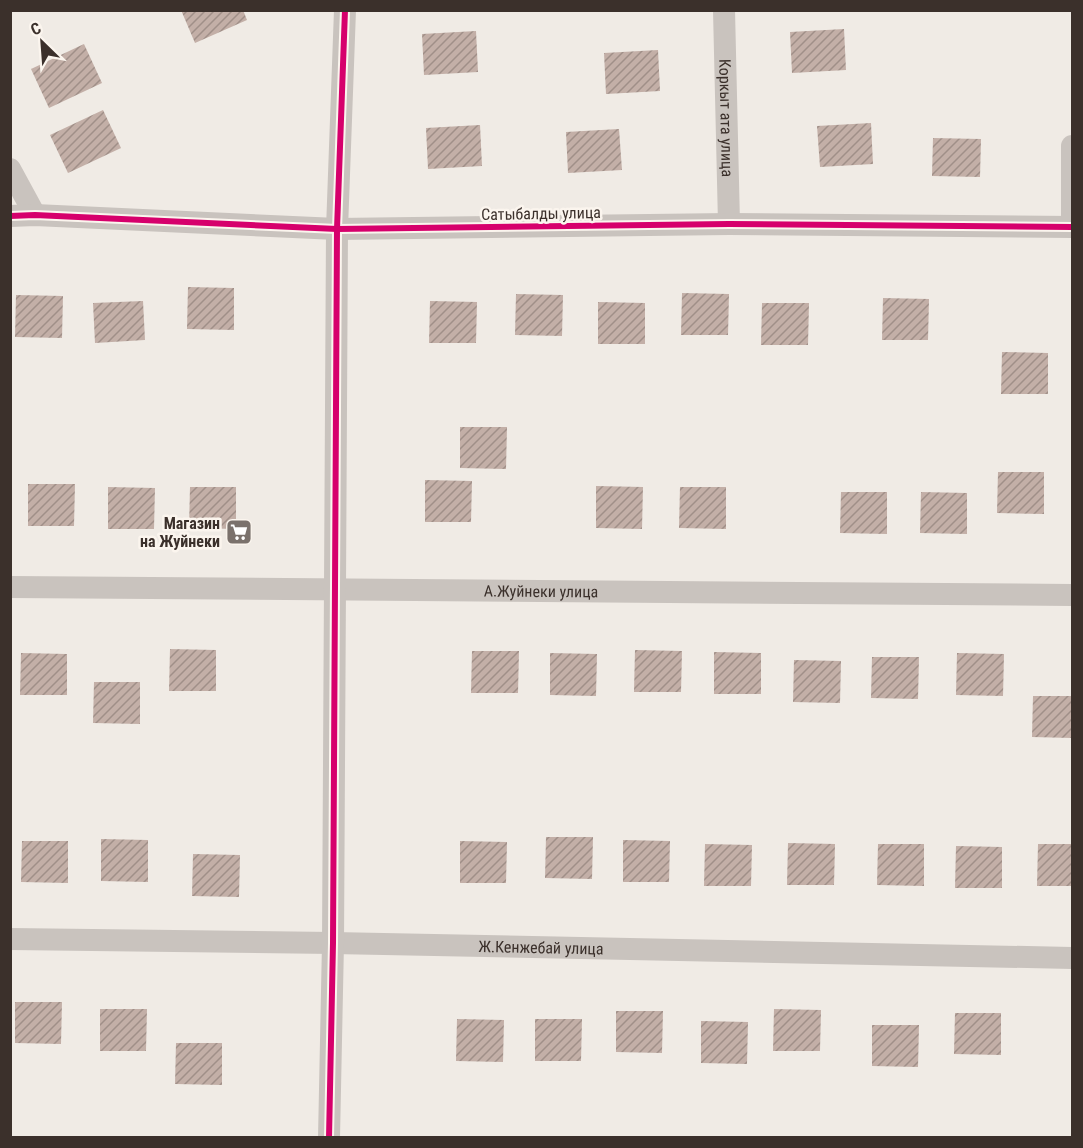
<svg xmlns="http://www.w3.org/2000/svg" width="1083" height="1148" viewBox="0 0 1083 1148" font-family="'Roboto Condensed',sans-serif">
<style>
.building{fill:url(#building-hatch)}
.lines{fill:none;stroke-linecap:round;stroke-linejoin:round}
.minor{stroke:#c9c3be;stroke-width:22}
.cycleway-casing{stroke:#fbf5ee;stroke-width:10}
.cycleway{stroke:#d6006c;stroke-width:6}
.labels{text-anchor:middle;stroke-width:5;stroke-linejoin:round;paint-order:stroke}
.street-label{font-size:16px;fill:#3b302b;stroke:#fbf5ee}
.poi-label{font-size:16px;font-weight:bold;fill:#3b302b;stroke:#fbf5ee;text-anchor:end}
</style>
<defs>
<pattern id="building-hatch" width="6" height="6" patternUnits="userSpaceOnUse" patternTransform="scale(1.5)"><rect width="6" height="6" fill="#c3afa7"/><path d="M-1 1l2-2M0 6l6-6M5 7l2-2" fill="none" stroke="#a08f88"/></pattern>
</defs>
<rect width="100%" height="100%" fill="#f0ebe5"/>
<g class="building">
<path d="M181,10H243L247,20L195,43Z"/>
<path d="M844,29L846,70L792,73L790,32Z"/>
<path d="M476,31L478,72L424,75L422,34Z"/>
<path d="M84,44L102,83L49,108L31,69Z"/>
<path d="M658,50L660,91L606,94L604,53Z"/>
<path d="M103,110L121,148L68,173L50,135Z"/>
<path d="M871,123L873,164L820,167L817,126Z"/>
<path d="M480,125L482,166L428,169L426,128Z"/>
<path d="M619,129L622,170L568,173L566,132Z"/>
<path d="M933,138L981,139L980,177L932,176Z"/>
<path d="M188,287L234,288V330L187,329Z"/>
<path d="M682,293L729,294L728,335H681Z"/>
<path d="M516,294L563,295L562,336L515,335Z"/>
<path d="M16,295L63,296L62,338L15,337Z"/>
<path d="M883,298L929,299L928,340H882Z"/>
<path d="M143,301L145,340L95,343L93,303Z"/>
<path d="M430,301L477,302L476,343H429Z"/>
<path d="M598,302L645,303V344H598Z"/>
<path d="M762,303H809L808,345H761Z"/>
<path d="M1002,352L1048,353V394H1001Z"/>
<path d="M460,427H507L506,469L460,468Z"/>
<path d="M998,472H1044V514L997,513Z"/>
<path d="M425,480L472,481L471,522H425Z"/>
<path d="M28,484H75L74,526H28Z"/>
<path d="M596,486L643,487L642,529L596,528Z"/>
<path d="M108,487L155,488L154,529H108Z"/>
<path d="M190,487H236V529L189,528Z"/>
<path d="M680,487H726V529L679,528Z"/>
<path d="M841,492H887V534L840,533Z"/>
<path d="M921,492L967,493V534L920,533Z"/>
<path d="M170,649L216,650V691H169Z"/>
<path d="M635,650L682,651L681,692H634Z"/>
<path d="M472,651H519L518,693H471Z"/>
<path d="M714,652L761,653V694H714Z"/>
<path d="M21,653L67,654V695H20Z"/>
<path d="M550,653L597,654L596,696L550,695Z"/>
<path d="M957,653L1004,654L1003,696L956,695Z"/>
<path d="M872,657H919L918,699L871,698Z"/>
<path d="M794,660L841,661L840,703L793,702Z"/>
<path d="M94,682H140V724L93,723Z"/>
<path d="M1033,696H1072V738L1032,737Z"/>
<path d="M546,837H593L592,879L545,878Z"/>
<path d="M101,839L148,840V882L101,881Z"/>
<path d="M623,840L670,841L669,882H623Z"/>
<path d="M22,841H68V883L21,882Z"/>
<path d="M460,841L507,842L506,883H460Z"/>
<path d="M788,843L835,844L834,885H787Z"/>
<path d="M705,844L752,845L751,886H704Z"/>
<path d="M878,844H924V886L877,885Z"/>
<path d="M1038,844H1072V886H1037Z"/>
<path d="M956,846L1002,847V888H955Z"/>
<path d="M193,854L240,855L239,897L192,896Z"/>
<path d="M15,1002H62L61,1044L15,1043Z"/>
<path d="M100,1009H147L146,1051H100Z"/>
<path d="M774,1009L821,1010L820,1051H773Z"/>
<path d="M616,1011H663L662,1053L616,1052Z"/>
<path d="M955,1013H1001V1055L954,1054Z"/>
<path d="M457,1019L504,1020L503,1062L456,1061Z"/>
<path d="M535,1019H582L581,1061H535Z"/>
<path d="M701,1021L748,1022L747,1064L701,1063Z"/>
<path d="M872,1025H919L918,1067L872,1066Z"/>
<path d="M176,1043H222V1085L175,1084Z"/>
</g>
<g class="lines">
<g class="minor">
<path id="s1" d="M724,10L729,224"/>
<path d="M10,169L35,215"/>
<path d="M10,216L35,215L337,229L729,224L1072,227"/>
<path d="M1072,227V146"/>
<path id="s2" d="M10,587L1072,595"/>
<path id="s3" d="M10,939L333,943L1072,958"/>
<path d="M329,1138L333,943L337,229L345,10"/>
</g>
<defs>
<g id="cycleway">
<path d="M10,216L35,215L337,229L729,224L1072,227"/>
<path d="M329,1138L333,943L337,229L345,10"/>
</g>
</defs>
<use href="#cycleway" class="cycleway-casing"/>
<use href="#cycleway" class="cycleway"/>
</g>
<defs>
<symbol id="supermarket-square" viewBox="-11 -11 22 22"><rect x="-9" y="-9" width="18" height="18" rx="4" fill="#7a716c" stroke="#fbf5ee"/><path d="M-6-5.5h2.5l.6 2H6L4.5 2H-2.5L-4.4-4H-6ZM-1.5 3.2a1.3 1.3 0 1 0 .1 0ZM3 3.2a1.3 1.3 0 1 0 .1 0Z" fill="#fff"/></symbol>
</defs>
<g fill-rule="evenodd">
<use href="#supermarket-square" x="224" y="517" width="30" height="30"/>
</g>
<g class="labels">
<g class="street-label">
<text dy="6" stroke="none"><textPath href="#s1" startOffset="108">Коркыт ата улица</textPath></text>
<text transform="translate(541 213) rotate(-1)" y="6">Сатыбалды улица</text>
<text dy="6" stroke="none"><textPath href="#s2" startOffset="531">А.Жуйнеки улица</textPath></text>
<text dy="6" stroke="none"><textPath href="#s3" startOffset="531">Ж.Кенжебай улица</textPath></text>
</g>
<g class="poi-label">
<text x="220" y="529">Магазин<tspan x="220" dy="18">на Жуйнеки</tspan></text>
</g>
</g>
<rect width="1083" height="1148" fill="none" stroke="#3b302b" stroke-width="24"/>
<g transform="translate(42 42) rotate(335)" stroke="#fbf5ee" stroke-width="4.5" paint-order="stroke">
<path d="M0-4.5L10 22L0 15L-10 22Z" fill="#3b302b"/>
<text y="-9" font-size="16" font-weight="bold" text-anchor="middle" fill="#3b302b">С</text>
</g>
</svg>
